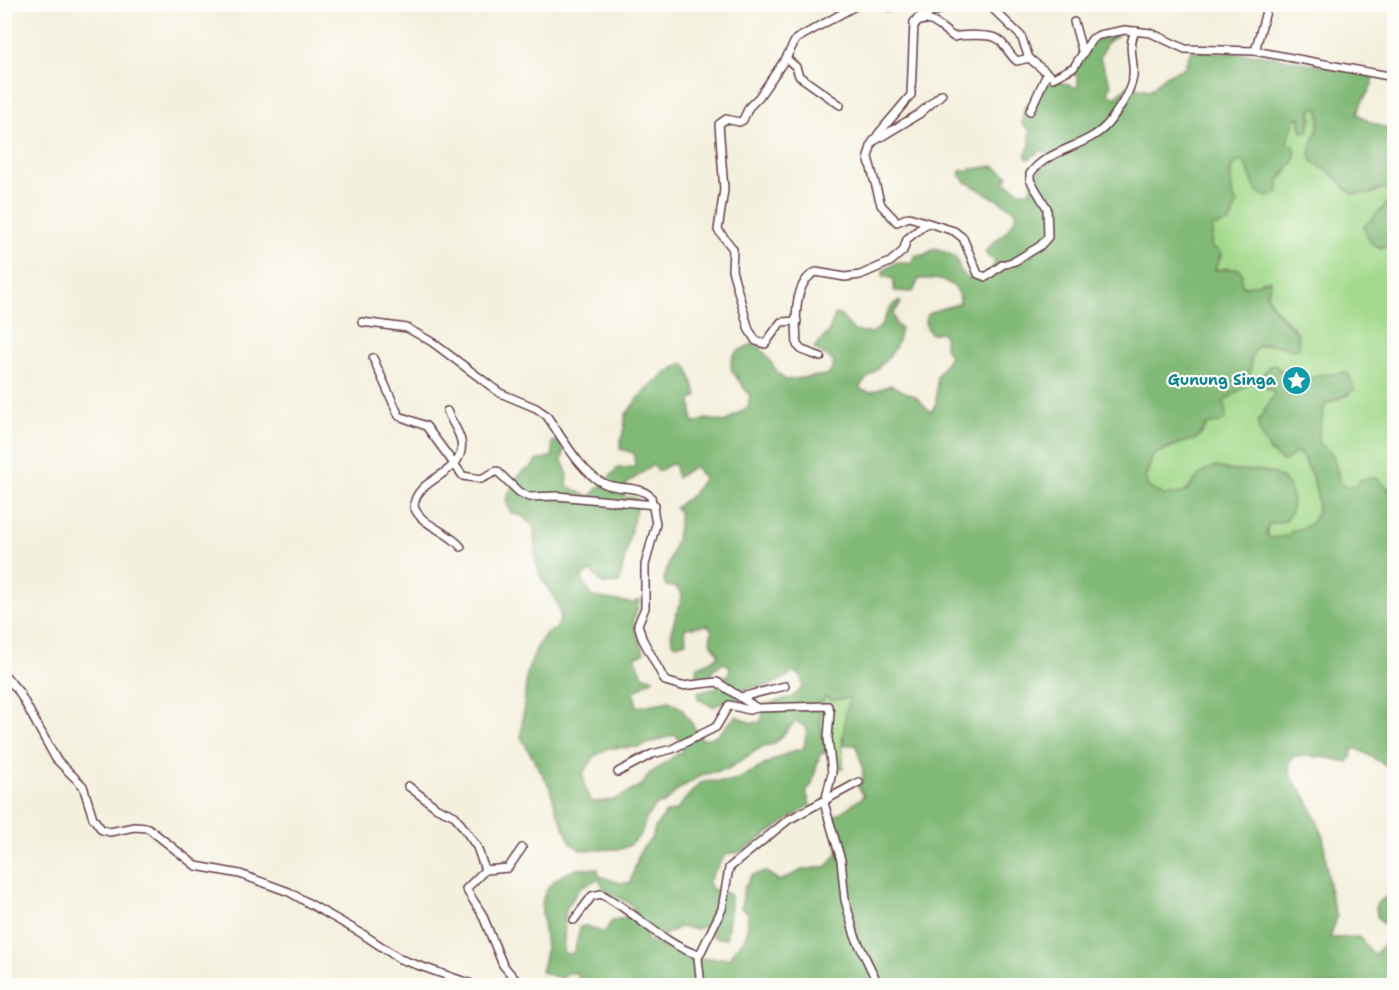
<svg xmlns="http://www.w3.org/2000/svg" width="1399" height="990" viewBox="0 0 1399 990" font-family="'Shantell Sans',sans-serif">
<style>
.green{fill:#a2d98b;stroke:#767c5b;stroke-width:1.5}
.forest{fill:#81b977;stroke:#666c51;stroke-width:1.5;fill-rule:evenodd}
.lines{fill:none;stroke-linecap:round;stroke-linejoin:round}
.minor-casing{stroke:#643e46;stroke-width:10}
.minor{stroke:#fff;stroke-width:7}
.labels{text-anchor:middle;stroke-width:4.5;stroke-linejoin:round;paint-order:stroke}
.culture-label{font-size:15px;font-weight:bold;fill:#0d838f;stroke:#fdfcf7;text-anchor:end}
</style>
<rect width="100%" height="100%" fill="#fdfcf7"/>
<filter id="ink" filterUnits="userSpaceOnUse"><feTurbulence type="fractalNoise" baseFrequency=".0167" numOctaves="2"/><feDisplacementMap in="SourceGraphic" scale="12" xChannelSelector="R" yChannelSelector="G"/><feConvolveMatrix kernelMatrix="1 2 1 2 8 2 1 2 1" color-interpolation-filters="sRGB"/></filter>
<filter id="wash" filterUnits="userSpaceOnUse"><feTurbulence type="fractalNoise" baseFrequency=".008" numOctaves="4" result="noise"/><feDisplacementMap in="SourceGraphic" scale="24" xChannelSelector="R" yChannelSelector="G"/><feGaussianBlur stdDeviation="1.35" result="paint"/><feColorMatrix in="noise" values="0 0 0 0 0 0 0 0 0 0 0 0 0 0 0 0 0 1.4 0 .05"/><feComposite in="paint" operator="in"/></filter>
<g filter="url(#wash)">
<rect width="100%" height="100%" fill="#f4f0de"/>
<g class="green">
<path d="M1312,107L1318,108L1321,118L1312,161L1336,177L1348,191L1370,194L1386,188L1391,190L1393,196L1377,217L1368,223L1379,248H1394V490L1362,479L1354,486H1344L1340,482L1333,456L1317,440L1325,405L1349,394L1345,373L1318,375L1296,386L1291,385L1279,368L1266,388L1272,390L1274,395C1252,429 1261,419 1270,453L1298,452C1311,466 1328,509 1309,525C1305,528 1297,529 1291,531L1290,536L1269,538L1266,528L1269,524C1299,522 1299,488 1276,475C1264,468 1247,471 1234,471C1225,470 1220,465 1211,468C1197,473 1194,484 1184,493L1163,495L1149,488L1145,479L1153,455L1201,435L1207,425L1226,410L1224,401L1250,383L1251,358L1256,347L1277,344L1293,350V326C1277,313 1266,301 1264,280C1256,285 1250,291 1241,284L1242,273L1229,268L1215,270V265L1221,257L1211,248L1212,227L1230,222L1237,204C1231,192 1228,175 1234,163L1244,161L1257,192L1283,177L1295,159L1287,142L1295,119L1300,116V127L1312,122Z"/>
<path d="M825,697L832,700L851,698L845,715L846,730L842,735L843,768L836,769L834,753H826C823,738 815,711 825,697Z"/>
</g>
<path class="forest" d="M1118,35L1107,42L1100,58L1111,85L1108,93L1115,98L1127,86L1150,90L1165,76L1184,68L1191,51L1263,55L1366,74L1374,78C1372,92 1360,100 1357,114L1370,122L1385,128L1391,127L1394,117V248C1374,243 1373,253 1364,227C1373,216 1384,209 1393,196L1391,190L1380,188L1370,194H1352L1336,177L1312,161C1305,145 1325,128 1318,108L1312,107L1308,132H1302L1300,117L1295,119L1287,141L1295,148V159L1280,179L1277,194L1266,197L1257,192L1244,161L1234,163L1230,172L1232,195L1237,204L1230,222L1212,227L1211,247L1218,250L1221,254L1215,270L1239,269L1242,273L1241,284L1245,287L1270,280L1269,291L1266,294L1276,312L1298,333L1299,349C1284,351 1272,339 1256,347L1251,358L1250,383L1224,401L1226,416L1224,421L1207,425L1196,439L1174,445L1153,455L1145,479L1149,488L1163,495L1184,493C1194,484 1197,473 1211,468C1219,465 1225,470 1233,471C1246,471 1258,469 1270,473C1291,478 1300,506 1285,521L1269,524L1266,533L1269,538L1290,536L1291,531C1297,529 1305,528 1310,524C1328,507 1311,467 1298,452L1285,461C1272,460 1258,433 1258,422L1274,395L1272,390L1262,384C1261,375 1266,366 1275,364L1291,385L1296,386L1318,375L1345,373L1350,375L1354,390L1325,405L1317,440L1333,456L1340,482L1344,486H1354L1362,479L1377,478L1389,489L1394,490V770L1358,749H1352L1351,758L1348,762C1331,758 1311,755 1294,756L1289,762L1290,776L1306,797L1323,835L1330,894L1337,917L1330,938L1359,937L1373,954C1383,950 1386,939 1389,929L1377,917L1376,904L1394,891V985L580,986L577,973H567L562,979L541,972C543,965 546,956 546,949C544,912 529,888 574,870C581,867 589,870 597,868L600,876L619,883H630L640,851L651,839L655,828L666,813L677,810C682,802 690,794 697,786C704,777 723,784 733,781C758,771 778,754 804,748L807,728L796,721L774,744L763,746L728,769L701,775L679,789L663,804H658L646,818L641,834L630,845L621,849L580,850L571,843L556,809L550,788L521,737L527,672L538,645L546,633L556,629C570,607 544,591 538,569C534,555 535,542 534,527L522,516L511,513L506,500L514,482L523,471L531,468L536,461L553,456L552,442L558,441L564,451L562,461L568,475L567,486L587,496L592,495L618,468L635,467L634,453L620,449C620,437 627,425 625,416C640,394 659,376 683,363L688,368L697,396L691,401L693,424L706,419L725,422L748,407L750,396L732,371C728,352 739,351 753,344C770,351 771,371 786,380L826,375L831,372L834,362L814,348L829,332L835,314L840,315L854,331L871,333C888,327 883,308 899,301L901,303L893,314L896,325L901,328C897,358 879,364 860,386L861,390L871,392L891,385L916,397L931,412L936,404L937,376L950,356L945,347L944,335L941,332L931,334C911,308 947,310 960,303C960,280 937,278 919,279L913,292L894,291V279L883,276V271L897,262L910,264L916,255H924L936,248L956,257L960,270L968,279L977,276L985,280L996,261L988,257L985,252C997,236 1013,232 1017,211L966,182L960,175V171L993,166L1008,175L1005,182L1019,191L1030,192L1034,175L1046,166L1051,157L1042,150L1028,159L1025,155L1030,146V130L1022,124L1024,108L1033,100L1047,78L1078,88V77L1072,72L1093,41ZM670,464L675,465L677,478L691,468H696L704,478L692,495L675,508L679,511C682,530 668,560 664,580L666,586L676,587L682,594C680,612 669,624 672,642L676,645L686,642L685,628L708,625L712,631L710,641L718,653V657L697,667L696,675L711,676L713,669L724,663L730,666L729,675L719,677L718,688L698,692V698L713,707L723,702H739L746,688C766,687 778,685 793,672L801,676L803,687L792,697L765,705L761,722L751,723L736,716C724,728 720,738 702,739L682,709L670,701L637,707L634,692L653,679L643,675L635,657L644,653L633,621L640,600L632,603L592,597L581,577L591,571L603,584L619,583L638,500L635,497H625L622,492L628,483L653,465L659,471ZM825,697L832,700L850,698L845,715L843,745H856C859,758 869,776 858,786L864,796L833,818L838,852L828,866L802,870L780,881L766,872L752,875L744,888L741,908L748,912C747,921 749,936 742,942C736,948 734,950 731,958L694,959L646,940L650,932L661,937L679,927L698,929L702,926L714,937L726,939L731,905L729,893L711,889L709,880L726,854L741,852L810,805L806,792L812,784L820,754L826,753C823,738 814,711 825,697ZM676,734L683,750L648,775L643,784L628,793L613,800L592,802L586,792L583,773L595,756L608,748L639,747ZM599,879L605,891L629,903L636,911L630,916L612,921L604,933L586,926L580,927L575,950L571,954L563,953L566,909L580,887Z"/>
</g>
<g filter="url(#ink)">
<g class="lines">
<defs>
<g id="minor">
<path d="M884,4L890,7L900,4"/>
<path d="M945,4C938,16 922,10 914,22L911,95L879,133L872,143L868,157L881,205L897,222L909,217L954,231L963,238L978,274L986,277L1002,265L1015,261L1040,246L1048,237L1047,208L1030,180V174C1049,147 1090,148 1110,121C1119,109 1131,91 1133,76C1135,60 1126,45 1136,31"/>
<path d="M988,4L1021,36L1029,58L1053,78L1074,67L1092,39L1099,35L1125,30L1151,33L1185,49L1255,51L1394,77"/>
<path d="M1074,22L1083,54"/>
<path d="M914,25C929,11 942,30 954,37C961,35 991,34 998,39C1005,44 1009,55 1017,61L1029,58"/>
<path d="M1255,51L1268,4"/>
<path d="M786,58L796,67L799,76L840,105"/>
<path d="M1030,111L1046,76"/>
<path d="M876,140L919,114L942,94"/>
<path d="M797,321L781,322L765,344L756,341L749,330L732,270L733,249L718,230L724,190L719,124L726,119L739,122L743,120L749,107L759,97L786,58L796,39L859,4"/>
<path d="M362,322L407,328L432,342L500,393L536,408L546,415C561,435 580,472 603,483C619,491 638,484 651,497L656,524L645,565V608L638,624L642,638L665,681L682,686L717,682L757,708L828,706L830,712L828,738L832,773L825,802"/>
<path d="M821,357L802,350L797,345C796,323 792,283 816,272L845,277L860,275L890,262L903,251L907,239L927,223"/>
<path d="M373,358L399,416L426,426L463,476L481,479L497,471L519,492L529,497L557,496L655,505"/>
<path d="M447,411C451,421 459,431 461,441C467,475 416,476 414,506C419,525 449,531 461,547"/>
<path d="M4,674L19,692L56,759L83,786L93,818L102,830L110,832L134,827L148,828L196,866L240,874L289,892L361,933L400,959L477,986"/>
<path d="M741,697L785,686"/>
<path d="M618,772L652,754L672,749L716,727L729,705L749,710L757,708"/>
<path d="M408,786L437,808L455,816L477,847L485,870L466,889L482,914L503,965L521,986"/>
<path d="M824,803L841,860L845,900L855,936L879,986"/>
<path d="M485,870L508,868L522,848"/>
<path d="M574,920L592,896L601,894C636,912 662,944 699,955"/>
<path d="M701,986L698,958L722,909L729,868L788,820L859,782"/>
</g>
</defs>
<use href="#minor" class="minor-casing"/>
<use href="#minor" class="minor"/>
</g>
</g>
<defs>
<symbol id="sight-disc" viewBox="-11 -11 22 22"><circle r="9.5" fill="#0f9aa8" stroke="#fdfcf7"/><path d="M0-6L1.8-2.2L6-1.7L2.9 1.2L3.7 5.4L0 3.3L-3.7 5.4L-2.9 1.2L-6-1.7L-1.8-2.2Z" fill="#fff"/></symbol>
</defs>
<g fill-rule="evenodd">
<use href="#sight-disc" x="1280" y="364" width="33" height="33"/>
</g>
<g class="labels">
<g class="culture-label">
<text x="1276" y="385">Gunung Singa</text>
</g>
</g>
<rect width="1399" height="990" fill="none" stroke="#fdfcf7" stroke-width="24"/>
</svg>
